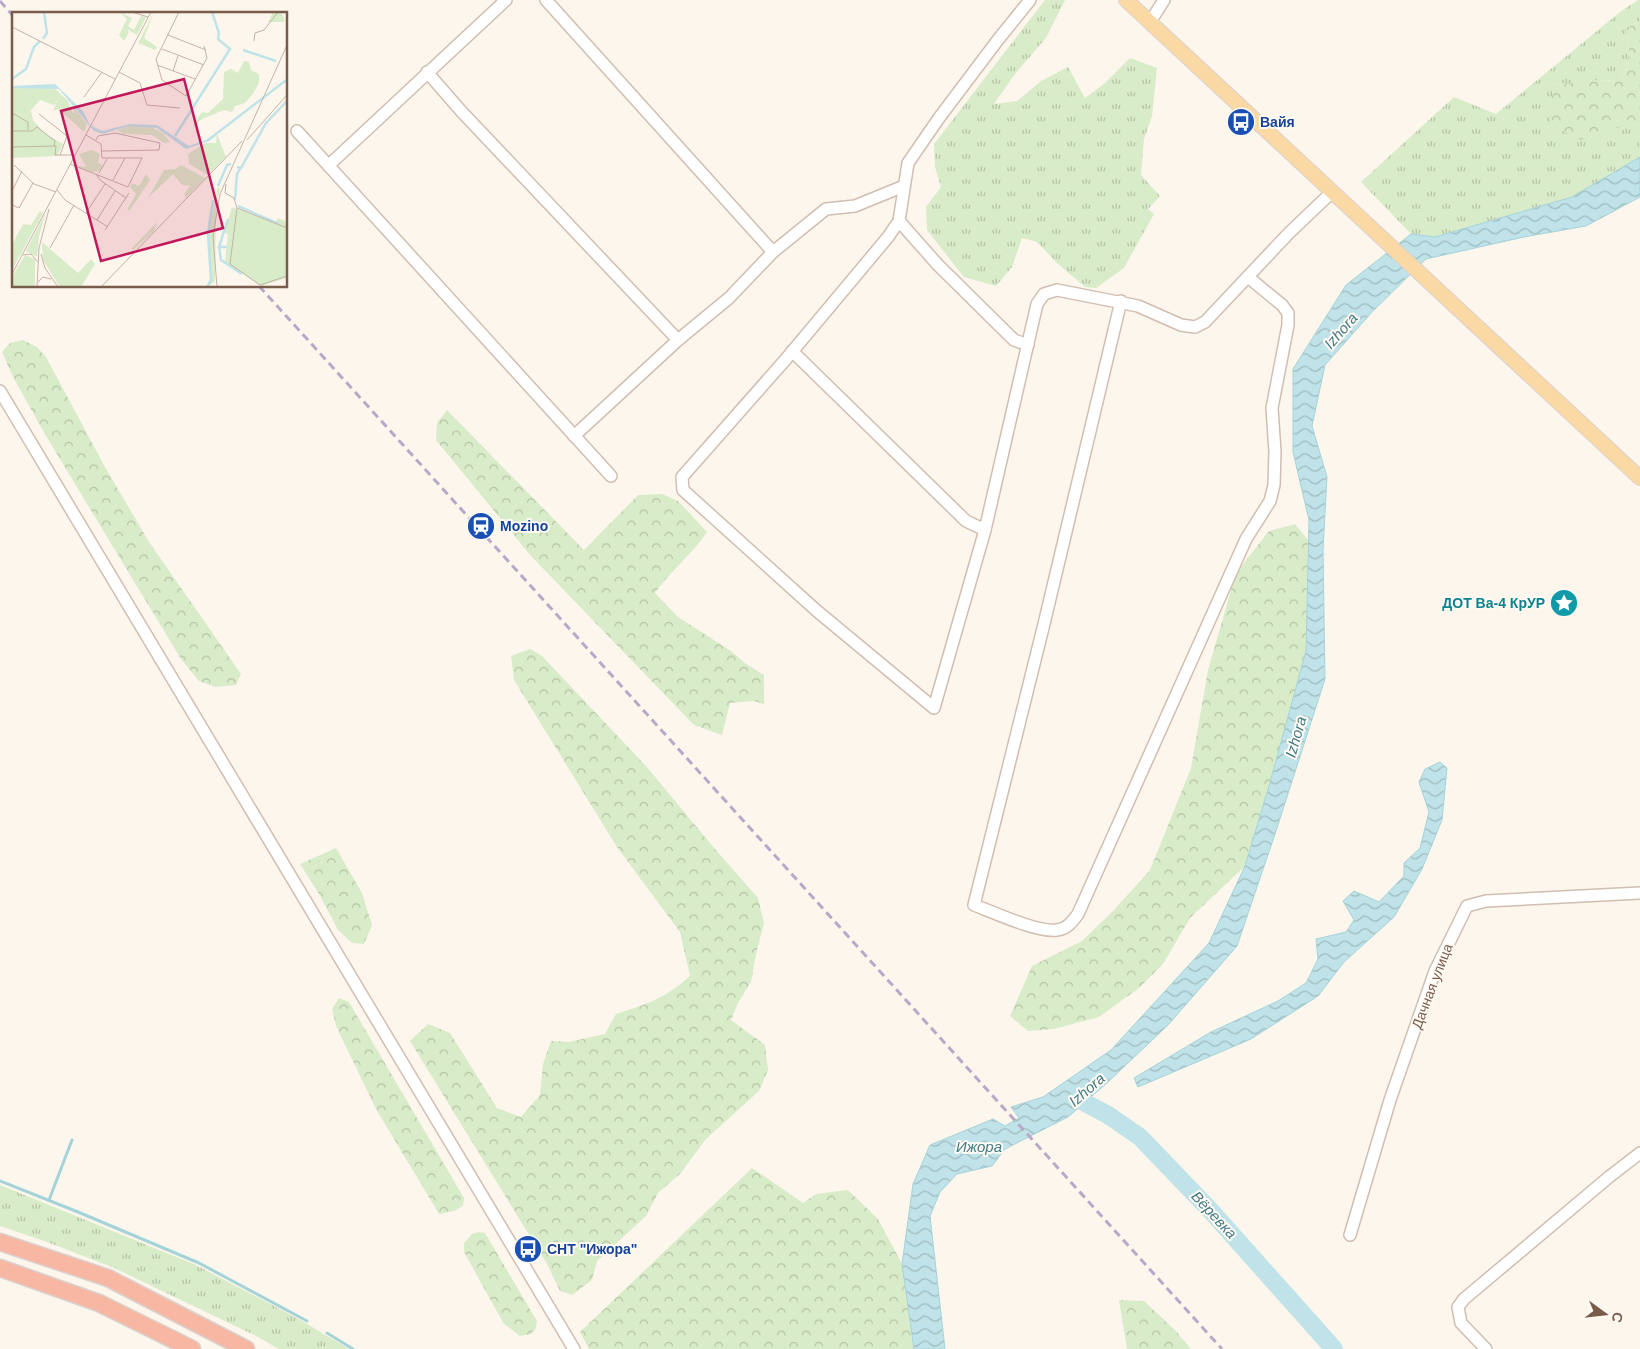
<svg xmlns="http://www.w3.org/2000/svg" width="1640" height="1349" viewBox="0 0 1640 1349" font-family="Arial,sans-serif">
<style>
.grass{fill:url(#grass-tufts)}
.forest{fill:url(#forest-crowns)}
.water{fill:url(#water-waves);stroke:#a5d3da}
.lines{fill:none;stroke-linecap:round;stroke-linejoin:round}
.stream{stroke:#a5d3da;stroke-width:3}
.river{stroke:#bfe3e8;stroke-width:18}
.minor-casing{stroke:#d1beb0;stroke-width:14}
.major-casing{stroke:#dad1cd;stroke-width:16}
.highway-casing{stroke:#dad1cd;stroke-width:19}
.minor{stroke:#fff;stroke-width:11}
.major{stroke:#fbd9a5;stroke-width:14}
.highway{stroke:#f7b7a3;stroke-width:16}
.rail{stroke:#b9a8c9;stroke-width:3;stroke-dasharray:8 5;stroke-linecap:butt}
.labels{text-anchor:middle;stroke-width:4;stroke-linejoin:round;paint-order:stroke}
.transit-label{font-size:14px;font-weight:bold;fill:#164399;stroke:#fffaf3;text-anchor:start}
.culture-label{font-size:14px;font-weight:bold;fill:#0d838f;stroke:#fffaf3;text-anchor:end}
.street-label{font-size:14px;fill:#7a5c4d;stroke:#fffaf3}
.water-label{font-size:15px;font-style:italic;fill:#437c86;stroke:#fffaf3}
.inset-river{fill:none;stroke:#bfe3e8;stroke-width:2.5}
.inset-road{fill:none;stroke:#c5b3a7;stroke-width:1}
.view{fill:#c2185b;fill-opacity:0.15;stroke:#c2185b;stroke-width:2.5}
.inset-edge{fill:none;stroke:#7a5c4d;stroke-width:2.5}
</style>
<defs>
<pattern id="grass-tufts" width="24" height="20" patternUnits="userSpaceOnUse" patternTransform="scale(1.25)"><rect width="24" height="20" fill="#d8ecc9"/><path d="M3 7l-1-3M5 7V3M7 7l1-3M15 17l-1-3M17 17v-4M19 17l1-3" fill="none" stroke="#b4c2a5"/></pattern>
<pattern id="forest-crowns" width="20" height="18" patternUnits="userSpaceOnUse" patternTransform="scale(1.25)"><rect width="20" height="18" fill="#d8ecc9"/><path d="M2 6a3 3 0 1 1 6 0M12 15a3 3 0 1 1 6 0" fill="none" stroke="#b4c2a5"/></pattern>
<pattern id="water-waves" width="16" height="10" patternUnits="userSpaceOnUse" patternTransform="scale(1.25)"><rect width="16" height="10" fill="#bfe3e8"/><path d="M0 5q4-4 8 0t8 0" fill="none" stroke="#a0bbbe"/></pattern>
</defs>
<rect width="100%" height="100%" fill="#fdf6ec"/>
<g class="grass">
<path d="M1045,0H1065L1046,38L1015,74L994,104L1017,101L1041,81L1068,67L1085,98L1104,84L1130,58L1157,68L1152,116L1144,139L1141,175L1160,196L1148,209L1154,214L1124,268L1096,288L1085,287L1057,263L1037,242L1022,238L1012,267L996,286L964,277L927,230L926,207L941,187L935,167L934,144Z"/>
<path d="M1638,0H1640V21L1626,28L1630,60L1622,80L1581,81L1553,85L1625,124L1640,120V157L1572,197L1435,237L1411,234L1361,182L1454,97L1496,114L1620,12Z"/>
<path d="M0,1185L196,1265L297,1318L349,1349H279L256,1336L112,1267L47,1242L0,1226Z"/>
</g>
<g class="forest">
<path d="M1640,21V120L1581,140L1550,125L1553,85L1581,81L1622,80L1630,60L1626,28Z"/>
<path d="M23,340L37,347L46,357L105,467L149,542L241,674L236,685L215,687L199,681L181,659L46,436L13,377L2,352L10,343Z"/>
<path d="M447,410L584,550L638,495L662,494L678,501L707,532C692,555 670,571 655,593L678,617L731,651L745,663L764,675V704L754,701L730,703L722,735L694,725L531,556L436,440L437,423Z"/>
<path d="M1295,524L1308,540L1306,651L1269,787L1245,866L1190,918L1163,964L1139,988L1099,1017L1054,1029L1028,1031L1010,1016L1032,966L1082,941L1114,910L1150,870L1191,768L1208,670L1236,573L1269,531Z"/>
<path d="M530,649L542,656L646,766L715,849L758,898L764,923L756,954L751,982L738,1003L731,1020L765,1045L768,1070L759,1091L705,1140L680,1174L658,1193L646,1216L597,1261L592,1280L572,1295L560,1291L547,1264L410,1041L428,1024L450,1033L497,1108L521,1117L540,1095L543,1064L551,1041L569,1042L605,1034L616,1014C649,1003 664,999 690,976L680,932L617,847L514,680L511,656Z"/>
<path d="M336,848L362,893L372,925L364,944L352,943L338,930L319,894L300,864Z"/>
<path d="M339,998L349,1002L464,1198L463,1206L454,1211L439,1214L376,1109L336,1026L332,1009Z"/>
<path d="M752,1168L803,1203L816,1194L848,1190L878,1219L902,1264L914,1349H589L580,1332Z"/>
<path d="M479,1232L485,1233L537,1321L536,1328L531,1334L520,1336L504,1324L464,1252V1243L472,1234Z"/>
<path d="M1119,1300L1144,1301L1176,1331L1191,1349H1127Z"/>
</g>
<g class="water">
<path d="M1640,157V197L1586,226L1524,237L1426,259L1372,312L1325,365L1312,426L1327,477L1323,550L1325,679L1275,834L1237,946L1168,1025L1107,1083L1068,1117L1005,1149L992,1166L957,1174L940,1192L930,1216L945,1349H914L902,1264L913,1184L930,1145L993,1119L1005,1126L1019,1118L1011,1107L1043,1097L1111,1050L1209,943L1245,866L1269,786L1306,651L1309,520L1293,452V369L1346,285L1411,234L1435,237L1572,197Z"/>
<path d="M1440,762L1447,768L1442,820L1422,869L1394,917L1344,962L1318,996L1251,1039L1138,1087L1134,1078L1211,1032L1278,1001L1306,983L1318,959L1316,939L1346,932L1354,920L1343,901L1354,891L1379,902L1404,876V863L1420,848L1429,812L1419,782L1425,769Z"/>
</g>
<g class="lines">
<g class="stream">
<path d="M0,1181L78,1212L199,1263L307,1321"/>
<path d="M49,1200L72,1140"/>
<path d="M327,1333L353,1349"/>
</g>
<path class="river" d="M1078,1099L1108,1115L1140,1137L1211,1211L1334,1349"/>
<defs>
<g id="minor">
<path d="M546,0L773,252"/>
<path d="M1150,22L1164,0"/>
<path d="M427,72L461,111L678,340"/>
<path d="M297,131L611,476"/>
<path d="M329,165L506,0"/>
<path d="M899,221L938,265L1014,340L1028,345"/>
<path d="M1121,301L1044,624L974,905C993,912 1038,933 1057,930C1067,929 1072,922 1078,914L1246,539L1270,501L1274,485L1275,452L1272,408L1288,325V313L1282,305L1248,277"/>
<path d="M792,351L966,521L985,530L1037,304L1044,294L1057,290L1138,306L1181,325L1195,327L1205,322L1289,233L1332,192"/>
<path d="M0,391L574,1349"/>
<path d="M574,436L678,340L729,298L773,252L826,209L855,206L904,186"/>
<path d="M985,530L934,708L817,611L683,490L682,477L786,359L888,237L899,221L908,163L939,118L997,41L1030,0"/>
<path d="M1350,1235L1390,1100L1435,971L1467,906L1486,901L1640,893"/>
<path d="M1486,1349L1461,1323L1458,1307L1464,1299L1609,1177L1640,1153"/>
</g>
<path id="major" d="M1126,0L1640,478"/>
<g id="highway">
<path d="M0,1242L108,1278L246,1349"/>
<path d="M0,1268L99,1303L192,1349"/>
</g>
</defs>
<use href="#minor" class="minor-casing"/>
<use href="#major" class="major-casing"/>
<use href="#highway" class="highway-casing"/>
<use href="#minor" class="minor"/>
<use href="#major" class="major"/>
<use href="#highway" class="highway"/>
<g class="rail">
<path d="M0,1L14,17"/>
<path d="M259,286L1222,1349"/>
</g>
</g>
<defs>
<symbol id="bus-disc" viewBox="-11 -11 22 22"><circle r="9.5" fill="#1a4fb4" stroke="#fffaf3"/><path d="M-5-6H5V4H4V6H2V4H-2V6H-4V4H-5ZM-3.5-4V0h7V-4ZM-3.5 1.2v1.5H-2V1.2ZM2 1.2v1.5H3.5V1.2Z" fill="#fff"/></symbol>
<symbol id="station-disc" viewBox="-11 -11 22 22"><circle r="9.5" fill="#1a4fb4" stroke="#fffaf3"/><path d="M-3-6H3Q5-6 5-4V2Q5 4 3 4L4.5 6H3L1.5 4h-3L-3 6H-4.5L-3 4Q-5 4-5 2V-4Q-5-6-3-6ZM-3.5-4v3h7v-3ZM-3.5 1v1.5H-2V1ZM2 1v1.5H3.5V1Z" fill="#fff"/></symbol>
<symbol id="sight-disc" viewBox="-11 -11 22 22"><circle r="9.5" fill="#0f9aa8" stroke="#fffaf3"/><path d="M0-6L1.8-2.2L6-1.7L2.9 1.2L3.7 5.4L0 3.3L-3.7 5.4L-2.9 1.2L-6-1.7L-1.8-2.2Z" fill="#fff"/></symbol>
</defs>
<g fill-rule="evenodd">
<use href="#bus-disc" x="1225" y="106" width="32" height="32"/>
<use href="#station-disc" x="465" y="510" width="32" height="32"/>
<use href="#sight-disc" x="1548" y="587" width="32" height="32"/>
<use href="#bus-disc" x="512" y="1233" width="32" height="32"/>
</g>
<g class="labels">
<g class="transit-label">
<text x="1260" y="127">Вайя</text>
<text x="500" y="531">Mozino</text>
<text x="547" y="1254">СНТ "Ижора"</text>
</g>
<g class="culture-label">
<text x="1545" y="608">ДОТ Ва-4 КрУР</text>
</g>
<g class="street-label">
<text transform="translate(1432 986) rotate(-69)" y="5">Дачная улица</text>
</g>
<g class="water-label">
<text transform="translate(1341 331) rotate(-49)" y="5">Izhora</text>
<text transform="translate(1296 737) rotate(-74)" y="5">Izhora</text>
<text transform="translate(1087 1090) rotate(-41)" y="5">Izhora</text>
<text x="979" y="1152">Ижора</text>
<text transform="translate(1214 1215) rotate(47)" y="5">Вёревка</text>
</g>
</g>
<g transform="translate(12 12)">
<rect width="275" height="275" fill="#fdf6ec"/>
<path d="M118,0L122,2L116,14L122,18L129,4L134,5L125,23L115,17L117,20L112,29L107,23L115,7L109,1L120,6L122,2ZM0,76H42L56,89H43L45,91L42,93L28,88L14,104L6,100L0,90ZM57,90L75,112L72,120L44,95L63,101ZM80,138L88,142L86,150L91,154L87,159L79,160L63,153L74,155L67,142ZM206,175L208,177L204,193L203,269L195,275L200,268L196,221Z" fill="#d8ecc9"/>
<path d="M142,0L132,26L145,35L143,38L126,31ZM261,0L270,1L273,10H256ZM232,49L237,50L239,58L247,62V71L240,83L233,91L223,94L220,100L212,98L190,107L180,115L190,100L196,101L211,87L212,60L219,57L226,61ZM44,83L56,89L62,105H59L57,99L49,96L41,99L45,89L39,88ZM5,89L6,100L14,104L19,99L21,108L0,100V90ZM116,114H137L151,121L158,130L152,131L140,123L111,122L105,118ZM205,122L214,145L196,163L177,152L176,142L193,131H204ZM169,153L193,166L174,186L172,182L178,174L170,173L161,162L136,186L152,158L164,157ZM134,162L138,168L118,198H115L124,182L118,175L120,171L127,174ZM28,199L31,201L1,256L0,233L11,212L19,213ZM34,200L27,224L25,245L14,239ZM145,210L142,219L120,239V236ZM30,230L66,261L79,247L83,252L69,275H48L31,248ZM13,243L23,247V275H0V265Z" fill="#d8ecc9"/>
<path d="M0,100L21,108L32,121L51,132L45,144L0,146ZM220,195L263,211L266,206L275,210V266L249,274L213,250L216,222L212,221Z" fill="#d8ecc9"/>
<path d="M275,66V69L197,129L174,137L145,116L116,114L91,122L82,119L47,77L0,76V74L43,72L71,99L78,113L90,119L118,112L145,113L177,134L194,128Z" fill="#bfe3e8"/>
<path class="inset-river" d="M31,27L35,21L32,0M231,38L264,49M0,67L14,57L22,35L28,29M163,124L218,37L206,27L207,21L200,0M225,155L229,156L254,111L275,89M206,174L215,153L219,152M223,188L225,162L228,157M226,194L267,212M207,235L209,248L230,262M215,235H207L216,207M195,275L199,268L196,221L201,188"/>
<path class="inset-road" d="M120,0L136,5M167,0L144,47L150,68L174,84L195,46L192,34M0,15L103,67M156,23L194,38M242,29L243,21L252,18L266,0M150,37L192,53M145,53L183,67M161,59L166,44M107,60L128,71L135,93L168,96M72,85L90,60M0,101L16,110V118M27,102L55,124L48,143M0,119H20L25,115L43,129L42,134M74,123L89,132L90,146H113L101,168M84,128L86,124L103,121L148,131L147,138L89,139M235,128L275,83M0,135L44,134L43,143H63M58,152L116,175L130,146H113M2,153L22,172L44,180M87,161L95,147M84,162L88,168L114,186M214,172L213,181L222,186L225,196L218,252L248,273L275,264M45,178L53,188L96,215M0,179L10,159M0,193L7,196L21,171M225,196L275,216M74,201L93,172M85,208L103,179M93,218L117,181M38,236L62,193M29,242L33,256L46,275M11,243L19,242L26,250M0,262L139,0M26,270L31,265L39,267M25,275L27,236L37,197M89,275L230,129M205,275L201,224L208,182L275,33"/>
<path class="view" d="M172,67L211,216L89,249L49,99Z"/>
<rect width="275" height="275" class="inset-edge"/>
</g>
<g transform="translate(1605 1314) rotate(105)" stroke="#fffaf3" stroke-width="4" paint-order="stroke">
<path d="M0-4L9 19L0 12L-9 19Z" fill="#7a5c4d"/>
<text y="-8" font-size="14" font-weight="bold" text-anchor="middle" fill="#7a5c4d">С</text>
</g>
</svg>
